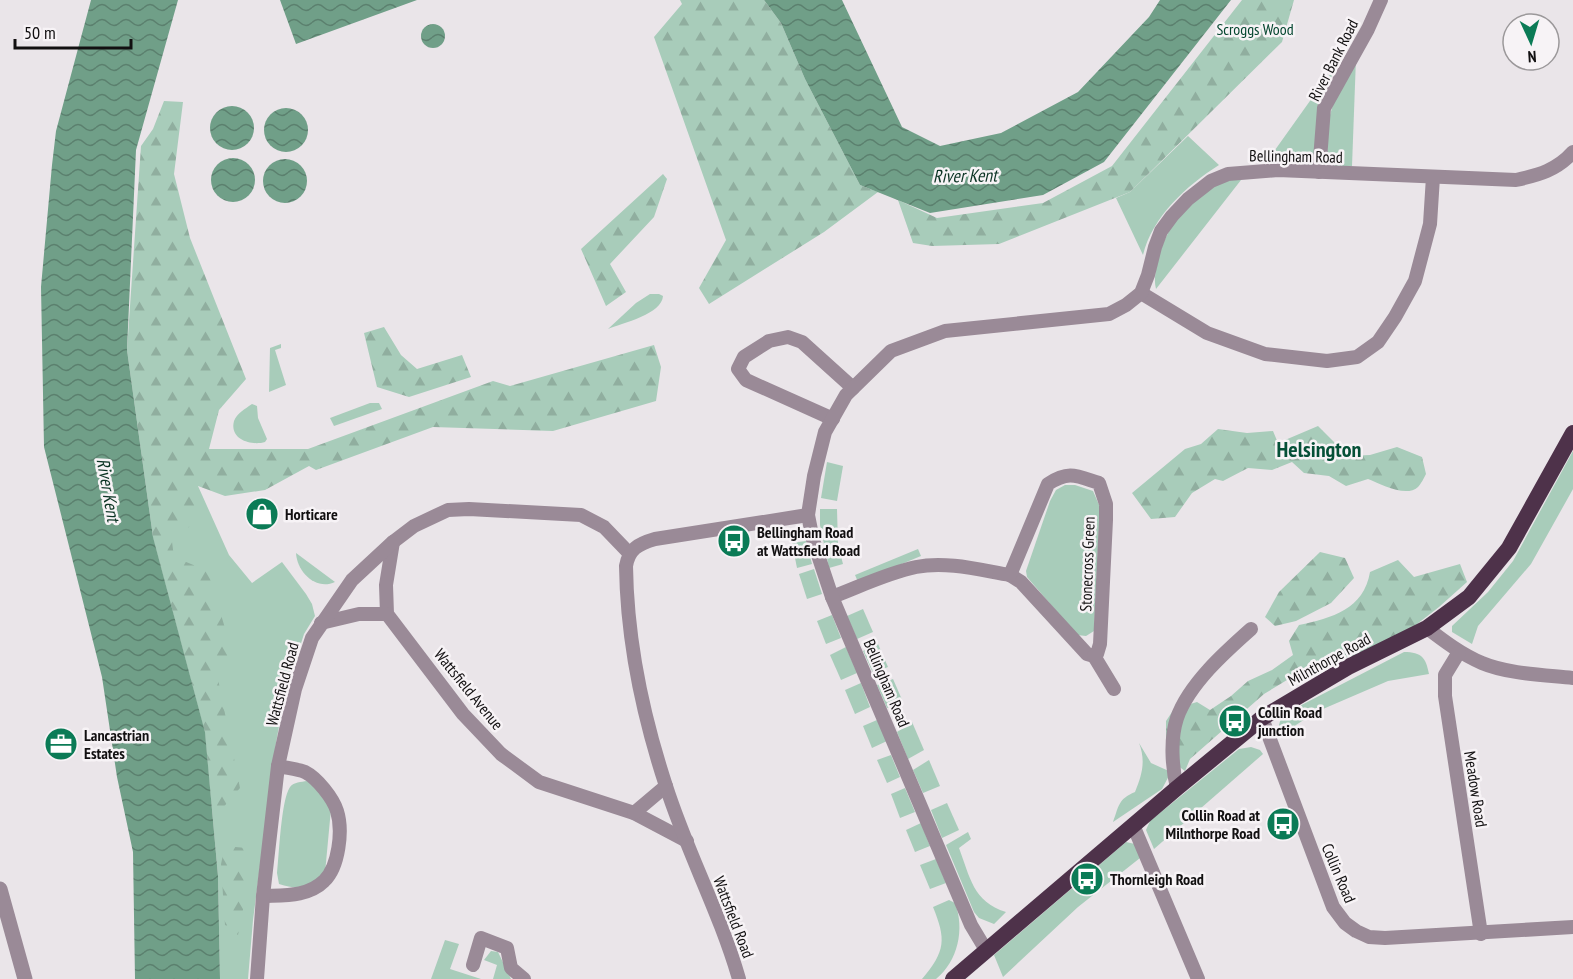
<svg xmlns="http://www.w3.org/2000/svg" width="1573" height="979" viewBox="0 0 1573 979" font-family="'PT Sans Narrow',sans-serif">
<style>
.green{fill:#a8ccba}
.forest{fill:url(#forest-firs)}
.water{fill:url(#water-waves)}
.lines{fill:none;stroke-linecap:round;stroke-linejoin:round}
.minor{stroke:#9a8a97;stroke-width:14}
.tertiary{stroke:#9a8a97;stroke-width:15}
.trunk{stroke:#4e324a;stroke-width:16}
.labels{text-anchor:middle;stroke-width:5;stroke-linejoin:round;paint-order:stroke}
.park-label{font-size:16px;fill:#04462f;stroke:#f7f3f6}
.street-label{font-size:16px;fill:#121011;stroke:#f7f3f6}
.poi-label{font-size:16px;font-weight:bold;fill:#121011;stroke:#f7f3f6;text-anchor:start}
.water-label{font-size:18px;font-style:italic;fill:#0b3424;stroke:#f7f3f6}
.district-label{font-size:22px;font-weight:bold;fill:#055037;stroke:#f7f3f6}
</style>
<defs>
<pattern id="forest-firs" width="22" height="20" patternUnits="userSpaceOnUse" patternTransform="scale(1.5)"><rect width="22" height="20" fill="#a8ccba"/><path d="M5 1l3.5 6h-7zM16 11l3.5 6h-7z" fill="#90ae9f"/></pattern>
<pattern id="water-waves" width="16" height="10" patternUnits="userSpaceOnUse" patternTransform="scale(1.5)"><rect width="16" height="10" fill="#709f88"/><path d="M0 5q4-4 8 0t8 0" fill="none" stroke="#5b806e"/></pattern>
</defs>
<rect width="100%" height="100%" fill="#eae5e9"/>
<g class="green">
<path d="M1356,58L1352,166H1334L1327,159L1328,122L1334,101Z"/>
<path d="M1333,73L1321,101L1314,165L1265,164L1327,77Z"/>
<path d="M1188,136L1219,165C1187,185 1152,217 1143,255L1116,198L1130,192Z"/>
<path d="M1226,180H1241L1156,289C1154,281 1155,274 1157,265C1165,224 1190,199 1226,180Z"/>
<path d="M650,294H659L663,296C662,314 623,323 608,329L636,303Z"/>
<path d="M281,344V348L275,350L286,385L269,392L270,348Z"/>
<path d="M370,403H379L382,409L334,426L330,418Z"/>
<path d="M252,404L257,406L258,418L267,439L265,442C252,446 229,440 234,421C237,413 245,409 252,404Z"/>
<path d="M1573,451V489L1531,564L1478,626L1472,644L1452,632V626L1488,592L1513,561Z"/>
<path d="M827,462L843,466L837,501L821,498Z"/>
<path d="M1065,485H1075L1093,491L1100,507L1094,631L1086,636L1077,635L1027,577L1026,571L1050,501L1056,490Z"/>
<path d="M198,486L229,555L252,583L282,562L306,594L312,604L315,616L304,634L285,693L276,743L253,920L248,979H220L218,876L205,732L153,537Z"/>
<path d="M820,509H837L838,545L843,564L829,568L820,525Z"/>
<path d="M806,541L812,564L797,568L792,543Z"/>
<path d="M918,549L921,556L858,582L855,575Z"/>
<path d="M296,553L335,582C316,591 297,572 296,553Z"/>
<path d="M814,569L822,594L807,599L799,574Z"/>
<path d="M863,609L873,632L857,639L847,616Z"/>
<path d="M832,615L841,638L826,644L817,621Z"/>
<path d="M878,644L888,667L873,673L863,651Z"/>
<path d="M846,647L857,673L841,680L830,655Z"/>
<path d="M1404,652C1422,652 1426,658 1429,674L1388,681L1316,712L1279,736C1278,724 1279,719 1288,712Z"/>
<path d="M893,679L903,702L887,708L877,685Z"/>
<path d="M861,683L870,707L855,714L845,690Z"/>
<path d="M877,720L887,741L872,748L863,726Z"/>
<path d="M912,722L924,750L908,759L897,732Z"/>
<path d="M1139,743L1151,763L1171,772L1162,789L1113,822C1119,806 1118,799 1135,792C1142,775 1146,761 1139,743Z"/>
<path d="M1251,747L1260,750L1263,754L1154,849L1146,830L1150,821L1239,749Z"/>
<path d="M891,755L900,777L887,783L877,760Z"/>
<path d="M929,760L940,786L923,793L913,770Z"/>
<path d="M307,781L316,787L331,809L325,873C308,887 301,891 279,884L277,873C279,856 281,800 290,787C294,782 301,782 307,781Z"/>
<path d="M905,788L915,812L900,818L891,794Z"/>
<path d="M947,803L959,830L942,838L931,810Z"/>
<path d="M921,823L930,846L915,852L906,830Z"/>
<path d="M968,832L971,839L959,848C970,877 973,902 1006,912L994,924L979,918L974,912L946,845Z"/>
<path d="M1126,842L1135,844L1140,858L1078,907L1003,977L994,955Z"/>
<path d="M936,859L946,883L930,889L920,865Z"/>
<path d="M949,900L955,903C965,929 958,961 936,979H922C946,951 946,939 933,907Z"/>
<path d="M445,940L459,944L450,969L481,979H431Z"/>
<path d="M491,951L498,952L511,979H493L497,965L484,960Z"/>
</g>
<g class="forest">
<path d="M680,0H764L781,23L805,79L860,185L878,192L824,232L709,304L699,288L726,240L654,37L682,4Z"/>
<path d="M1242,0H1294L1282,42L1130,192L999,244L932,246L913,243L898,200L937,218L1043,203L1112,166Z"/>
<path d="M164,101L183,102L174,174L190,238L246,379L219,410L209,449H308L493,381L510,386L654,345L661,367L656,401L553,431L433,427L316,470L309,466L265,490L225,496L198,486L197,524L171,534L174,557L208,571L233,655L216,669L240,788L221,810L212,808L205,732L153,537L127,350L141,146L153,129Z"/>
<path d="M663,174L667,179L654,217L610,264L626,292L606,306L581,249Z"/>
<path d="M384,327L401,355L417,369L462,355L471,377L409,397L377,387L364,333Z"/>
<path d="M1318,426L1348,456L1370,455L1397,447L1422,457L1426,474C1424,478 1421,484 1418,487C1406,498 1381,484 1368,479L1346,486L1329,476L1304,473L1292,462L1272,470L1248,468L1223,481L1215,479L1192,493L1175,517L1151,519L1132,493L1185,449L1201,444L1218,429L1247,433L1273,431L1278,443Z"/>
<path d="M1320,552L1345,558L1354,578L1331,603L1296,621L1275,626L1265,617L1279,592Z"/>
<path d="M1398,560L1414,577L1460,564L1467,582L1439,607L1408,631L1365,654L1331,660L1292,677L1264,694L1190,759L1185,771L1166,757V721L1174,709L1197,702L1210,710L1231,696L1248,681L1272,670L1293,655L1289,641L1299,625C1332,618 1364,609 1370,572Z"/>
<path d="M225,846L246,848L250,874L238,935L225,925L221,864Z"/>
</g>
<g class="water">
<path d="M91,0H178L136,150L127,350L153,537L205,732L218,876L220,979H135L133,852L117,777L102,677L44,447L41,287L52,165L56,131Z"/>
<path d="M280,0H417L296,44Z"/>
<path d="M764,0H842L902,127L940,146L1001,133L1078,92L1149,17L1160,0H1231L1104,162L1043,195L930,213L860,185L805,79L781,23Z"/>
<circle cx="433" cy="36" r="12"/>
<circle cx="232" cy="128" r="22"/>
<circle cx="286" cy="130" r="22"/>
<circle cx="233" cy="180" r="22"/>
<circle cx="285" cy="181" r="22"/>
</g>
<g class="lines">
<g class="minor">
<path d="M1319,172L1324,108L1368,29L1381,0"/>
<path d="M1141,293L1207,333L1265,354L1327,361L1357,357L1378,342L1395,317L1415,281L1430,224L1433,177"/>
<path d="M833,419L746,380L738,369L744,357L769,341L788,337L802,342L853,388"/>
<path d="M393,542L386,585L387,614L463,714L501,754L539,782L634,813L687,841"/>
<path d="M1010,575L1021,582L1087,654L1094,656"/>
<path d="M832,597C859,587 887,573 916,567C947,561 980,570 1010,575L1048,484C1069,470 1077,476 1099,483L1106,504V520L1100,644L1097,654L1094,656L1114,689"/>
<path d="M321,623L359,614H387"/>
<path d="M1427,628C1444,641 1461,654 1482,663C1508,674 1545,675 1573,678"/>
<path d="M1459,652L1445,675V696L1481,934"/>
<path d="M1262,718L1333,907L1345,923L1356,931L1369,937L1385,938L1573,927"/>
<path d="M1177,788C1172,767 1170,739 1177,718C1189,684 1225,652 1251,629"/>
<path d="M634,813L666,786"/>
<path d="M1133,825L1198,979"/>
<path d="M263,896C283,895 308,897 324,881C339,867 343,830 337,811C333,798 317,778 305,772C298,769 286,768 278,766"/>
<path d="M986,950L971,925L832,597L813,540L808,515L814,476L825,432L846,395L891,351L945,331L1109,314L1126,305L1141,293L1148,275L1155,247L1161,231L1172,216L1188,199L1211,181L1228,174L1278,170L1516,180C1539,175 1557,170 1573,152"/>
<path d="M473,965L481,938L507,948L511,968L524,979"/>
<path d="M257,979L263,896L278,766L295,689L312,638L352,580L393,542L414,526L448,510L469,509L581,515L604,527L629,553"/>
<path d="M739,979C720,913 687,852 666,786C643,716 627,640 626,566C629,549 638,544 655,539L808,515"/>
</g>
<path class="tertiary" d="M0,889L25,979"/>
<path class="trunk" d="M953,979L1177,788L1262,718L1348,667L1427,628L1469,597L1509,548L1573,433"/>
</g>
<defs>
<symbol id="shop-disc" viewBox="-11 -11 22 22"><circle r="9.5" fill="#0b7b56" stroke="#f7f3f6"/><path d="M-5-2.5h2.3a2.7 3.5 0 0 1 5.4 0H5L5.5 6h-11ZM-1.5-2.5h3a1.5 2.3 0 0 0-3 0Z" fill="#fff"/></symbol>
<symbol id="bus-disc" viewBox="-11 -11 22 22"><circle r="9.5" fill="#0b7b56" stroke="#f7f3f6"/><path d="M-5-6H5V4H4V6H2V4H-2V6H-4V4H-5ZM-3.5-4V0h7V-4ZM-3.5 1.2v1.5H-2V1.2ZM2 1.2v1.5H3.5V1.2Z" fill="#fff"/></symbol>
<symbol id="office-disc" viewBox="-11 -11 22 22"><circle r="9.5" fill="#0b7b56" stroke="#f7f3f6"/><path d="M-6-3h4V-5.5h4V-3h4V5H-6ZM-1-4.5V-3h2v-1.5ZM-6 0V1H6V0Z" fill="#fff"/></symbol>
</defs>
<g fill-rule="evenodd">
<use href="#shop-disc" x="243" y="495" width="38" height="38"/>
<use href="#bus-disc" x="715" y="522" width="38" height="38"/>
<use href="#bus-disc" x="1216" y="702" width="38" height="38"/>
<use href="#office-disc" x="42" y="725" width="38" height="38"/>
<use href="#bus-disc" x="1264" y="805" width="38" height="38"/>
<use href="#bus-disc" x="1068" y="860" width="38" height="38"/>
</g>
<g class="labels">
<g class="park-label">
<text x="1255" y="35">Scroggs Wood</text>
</g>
<g class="street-label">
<text transform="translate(1333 60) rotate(-63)" y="6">River Bank Road</text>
<text transform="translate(1296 156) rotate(1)" y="6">Bellingham Road</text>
<text transform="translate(1087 564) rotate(-88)" y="6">Stonecross Green</text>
<text transform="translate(1329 659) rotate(-29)" y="6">Milnthorpe Road</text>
<text transform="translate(887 683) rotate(67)" y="6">Bellingham Road</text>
<text transform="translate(282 684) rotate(-75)" y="6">Wattsfield Road</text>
<text transform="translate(469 689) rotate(51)" y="6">Wattsfield Avenue</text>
<text transform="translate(1476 789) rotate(81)" y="6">Meadow Road</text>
<text transform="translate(1339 873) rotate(67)" y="6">Collin Road</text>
<text transform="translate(734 917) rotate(69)" y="6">Wattsfield Road</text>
</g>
<g class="poi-label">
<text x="285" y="520">Horticare</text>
<text x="757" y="538">Bellingham Road<tspan x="757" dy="18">at Wattsfield Road</tspan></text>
<text x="1258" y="718">Collin Road<tspan x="1258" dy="18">junction</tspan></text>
<text x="84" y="741">Lancastrian<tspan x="84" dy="18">Estates</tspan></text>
<text x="1260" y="821" text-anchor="end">Collin Road at<tspan x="1260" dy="18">Milnthorpe Road</tspan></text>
<text x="1110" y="885">Thornleigh Road</text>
</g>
<g class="water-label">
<text transform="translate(965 176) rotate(-1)" y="6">River Kent</text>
<text transform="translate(108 490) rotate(80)" y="6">River Kent</text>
</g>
<g class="district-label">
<text x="1319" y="457">Helsington</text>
</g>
</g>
<g transform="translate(1531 42) rotate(176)"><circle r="28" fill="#f7f3f6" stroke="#9b989a" stroke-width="1.5"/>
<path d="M0-4.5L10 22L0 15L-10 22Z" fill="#0b7b56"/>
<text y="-9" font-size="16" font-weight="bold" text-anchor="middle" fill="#121011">N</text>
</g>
<path d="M15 39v9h116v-9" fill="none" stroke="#121011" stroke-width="3"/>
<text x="24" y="39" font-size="18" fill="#121011" stroke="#f7f3f6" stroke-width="4.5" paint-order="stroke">50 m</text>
</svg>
